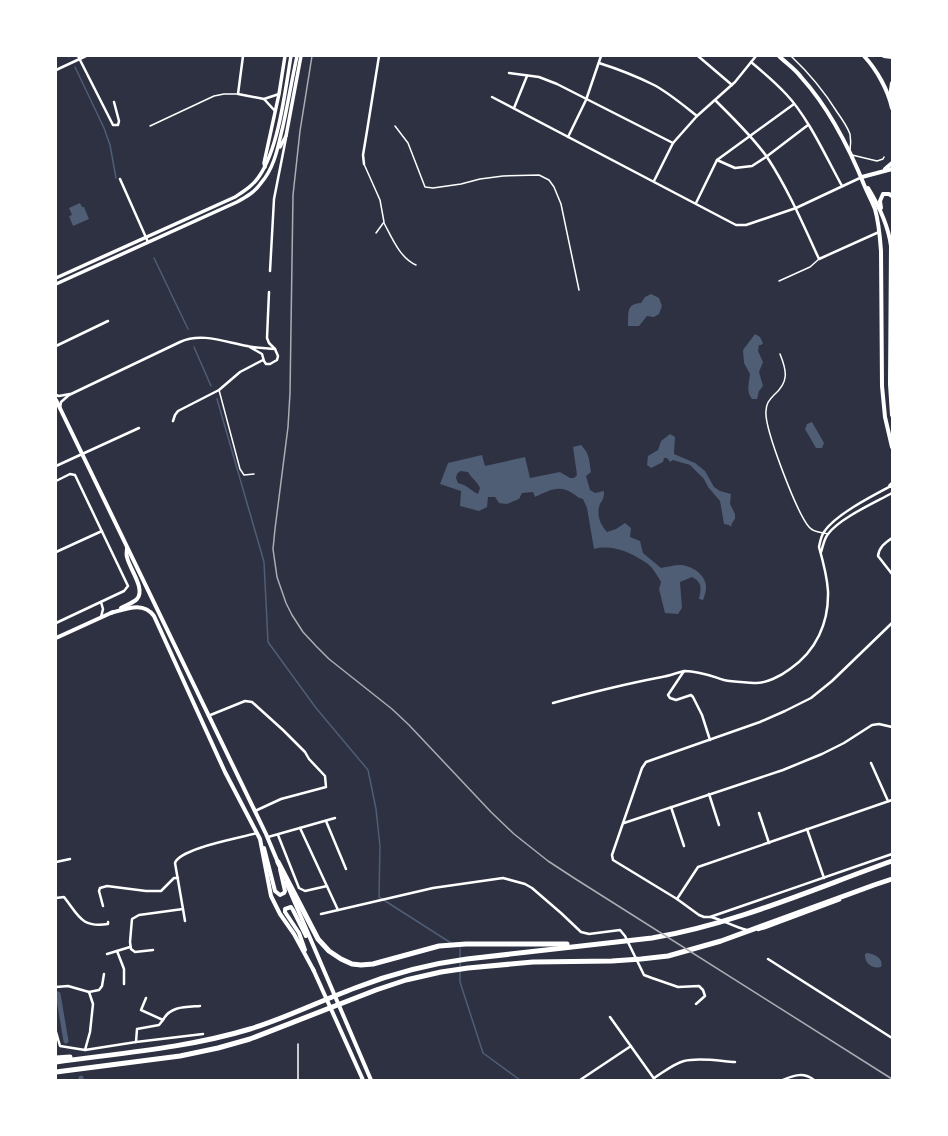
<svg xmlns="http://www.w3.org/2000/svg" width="948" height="1136" viewBox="0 0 948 1136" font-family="'IBM Plex Serif',serif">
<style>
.water{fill:#4f5d75;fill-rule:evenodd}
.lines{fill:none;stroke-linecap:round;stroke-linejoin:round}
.stream{stroke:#4f5d75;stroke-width:1.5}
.canal{stroke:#4f5d75;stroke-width:5}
.service{stroke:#fff;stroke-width:1.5}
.minor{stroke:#fff;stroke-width:2.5}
.tertiary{stroke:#fff;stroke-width:3.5}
.secondary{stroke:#fff;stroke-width:3.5}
.primary{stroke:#fff;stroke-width:4}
.motorway{stroke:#fff;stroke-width:5}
.rail{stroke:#abadb3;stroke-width:1.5}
</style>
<rect width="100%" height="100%" fill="#2d3142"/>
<g class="water">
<path d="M80,203L82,207H84L89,219L73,226L69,216L72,215L69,208Z"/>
<path d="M651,294L659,298L662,306L659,314L654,317L647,316L639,326H628C629,314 625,304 641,303L645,297Z"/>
<path d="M755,334L760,337L763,343L761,345H759L758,351L763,362L759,372L763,386L759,391L757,399H752C746,392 749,383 750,374L744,363L743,350Z"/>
<path d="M812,422L824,443L822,448H816L805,429L807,424Z"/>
<path d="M670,434L675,437L674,454L695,463L705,471L714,487L720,491L731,494L730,504L735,514V519L732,523L731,527L729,525L724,524L720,501L708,487L704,479L690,465L673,460L670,462L667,458H664L663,462L651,468L647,465L648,456L658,450L661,441Z"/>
<path d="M581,445C590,455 589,459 591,472L586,476L590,490L595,493L604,491C604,502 601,500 599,507C597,517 601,525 607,532L616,529L625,523L631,528L630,537L640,541L643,553L661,568C667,567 674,565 680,565C691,565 707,575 706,588C706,592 704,597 703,600L699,599C701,588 703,583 692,577L680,582L682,608L678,614L665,613L659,589L661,582C657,575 652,566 645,562C630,552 612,544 594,549L587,508L583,499C578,498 577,496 572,493C559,484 548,491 535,497L533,492L522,493L519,499L507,504L499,503L495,497H488L487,507L479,511L460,506L461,491L440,484L448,463L482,455L485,466L525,457L530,478L560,472L570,478H574L577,475L573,447ZM460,471L468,472C472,479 477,481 480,488L478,494C470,490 467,485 458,483L456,478L457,474Z"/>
<path d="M867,953C874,954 884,958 881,967C872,969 864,963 865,954Z"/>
</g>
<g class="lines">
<g class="stream">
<path d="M69,56V57"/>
<path d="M75,67L104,128L110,145L116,178"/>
<path d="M154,258L188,329"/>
<path d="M194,347L211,386"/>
<path d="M217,399L264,562L268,642L316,708L368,770L376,809L380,846L379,897L451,943"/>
<path d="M460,948V958"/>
<path d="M460,962V982L483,1053L520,1080"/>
</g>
<g class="canal">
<path d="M58,994L66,1041"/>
<path d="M81,1078L82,1080"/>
</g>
<g class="service">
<path d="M791,56C809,73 824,91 837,112C842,119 847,126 850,134C851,140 851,144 850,150"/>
<path d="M150,126L214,96L224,94H238"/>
<path d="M395,126L408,143L425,187L433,188L461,184L480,179L503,176L539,175L549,180L554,187L561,204L579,290"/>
<path d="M852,155L877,161L883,159L884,157"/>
<path d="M364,164L380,200L384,222L376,233"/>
<path d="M384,223C392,238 400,258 416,265"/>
<path d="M779,281L810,267L819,259"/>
<path d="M780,354C787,371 789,382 774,395C769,400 766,404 766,411C764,428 797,513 809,527C814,533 821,532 828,534"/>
<path d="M219,390L240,469L244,475L254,474"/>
<path d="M298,1080V1044"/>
</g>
<g class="minor">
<path d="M78,56L113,125H118L119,121L114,102"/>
<path d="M243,56L238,94L264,99L279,94"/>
<path d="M698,56L732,85"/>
<path d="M751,62C763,72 775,82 786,94C808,117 826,157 842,186"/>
<path d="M599,63C618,69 636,76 654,85C669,93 683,105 697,116"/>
<path d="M56,70L86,56"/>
<path d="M509,73L539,77L557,84L673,143"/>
<path d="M492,97L736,225H746L796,208L862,177"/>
<path d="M264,99L275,111"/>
<path d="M715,100C733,118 752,136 767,157C788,189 803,224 819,259L879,232"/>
<path d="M514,108L527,76"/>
<path d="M568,137L586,100L601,56"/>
<path d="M717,160L735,168L752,166L766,157L808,125"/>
<path d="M364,164L363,155L367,131L379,56"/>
<path d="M120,179L148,242"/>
<path d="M654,181L673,143L697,116L735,82L756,56"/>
<path d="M696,203L717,160L794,104"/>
<path d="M270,271L274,199L286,138"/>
<path d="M269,292L267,338L269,343L275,349"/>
<path d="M56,346L108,321"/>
<path d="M56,395L59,396L70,394"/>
<path d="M60,408L61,402L69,395L180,342C201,332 225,342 247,346C256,348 265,348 275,349L278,356L277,360L270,364H266L264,361L262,354L248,346"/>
<path d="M173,421L175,415L178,411L219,390L240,372L263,360"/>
<path d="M56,466L139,428"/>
<path d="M56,481L70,474L75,475L128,586L124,591L56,623"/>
<path d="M892,538C885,543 879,547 878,556L892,574"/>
<path d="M56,552L102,531"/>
<path d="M821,552C823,546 824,539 828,534C840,518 874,503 892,493"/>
<path d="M101,602L103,609L101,617"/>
<path d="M892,623L832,681L811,698L785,711L760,722L646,762L642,768L612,855L613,860L677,899L699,915L704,917H710L892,854"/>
<path d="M684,671L668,695L670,698L676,700L691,695L693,697L702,715L710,740"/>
<path d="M553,703C589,693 625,684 662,677C670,676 678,672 685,671C699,671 711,676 724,680C733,682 744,682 754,683C765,684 781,676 790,669C816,651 829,623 828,591C827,576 823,561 819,547C820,542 821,536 824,532C835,515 872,496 891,486"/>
<path d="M208,716L245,701L252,702L283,730L305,752L309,759L325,776L326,787L281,799L255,811"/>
<path d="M871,763L888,801"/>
<path d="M709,794L719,825"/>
<path d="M671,807L684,846"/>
<path d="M759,813L769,843"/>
<path d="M326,821L346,869"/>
<path d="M624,823L783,770L822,754L844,743L872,725L879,724L892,727"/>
<path d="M300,828L338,910"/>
<path d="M807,829L824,878"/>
<path d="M278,835L299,888L305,891L327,886"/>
<path d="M268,837L335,818"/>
<path d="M56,862L70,859"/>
<path d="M56,898L64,897C79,916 81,928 108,924V922"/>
<path d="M677,899L698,867L892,800"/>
<path d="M103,906L99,891L100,888L107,886L146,891H161L174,878H178"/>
<path d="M183,909L185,921"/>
<path d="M321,914L433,888L503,878L525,884L532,888L561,913L581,932L589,934L620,930L625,936L644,975L652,978L678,987L699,986L703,990L705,996L696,1004"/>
<path d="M711,917C723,920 734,927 747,930"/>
<path d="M758,930L765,928L840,900"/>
<path d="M153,950L135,952L131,949L130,942L132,919L139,915L183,909L175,863C180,848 241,838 257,833"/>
<path d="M117,951L124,969V984"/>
<path d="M107,954L130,947"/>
<path d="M768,959L892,1038"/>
<path d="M56,987L68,986L89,992L99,990L102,986L104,974"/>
<path d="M146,998L141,1010L163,1020C170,1006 186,1007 200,1006"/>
<path d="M610,1017L655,1080"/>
<path d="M56,1032L60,1046L85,1050L90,1032L93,1004L89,992"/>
<path d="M136,1042L137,1029L159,1025L163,1020"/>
<path d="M85,1050L136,1042L203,1034"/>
<path d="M654,1078C664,1072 673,1064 684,1061C698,1057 720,1061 735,1062"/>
<path d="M580,1080L631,1046"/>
<path d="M783,1080C794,1075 804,1072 814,1080"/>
</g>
<g class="tertiary">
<path d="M286,136L301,56"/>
<path d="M265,167L264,163L279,94L285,56"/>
</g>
<g class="secondary">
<path d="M280,147L286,136"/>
<path d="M56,278L235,197C244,191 254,185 260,175C279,146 285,91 291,56"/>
<path d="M56,284L237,202C246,197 255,192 261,183C275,167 278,146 283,126C288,103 292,79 297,56"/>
</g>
<g class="primary">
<path d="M779,56C786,63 795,69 801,77C830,109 849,147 865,187C868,194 872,201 875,209C879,223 880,237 881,251L882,386L885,417L892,447"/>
<path d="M864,56C877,70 888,90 892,108"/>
<path d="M884,56L892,57"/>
<path d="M890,97L892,83"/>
<path d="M885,169L892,163"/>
<path d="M862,177L892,169"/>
<path d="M868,188C879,206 888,224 891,246L890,384L892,415"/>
<path d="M881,208L880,201L883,194H889L892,196"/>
<path d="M56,400L266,834L279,865"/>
<path d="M890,486L892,484"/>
<path d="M121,608C126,605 133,603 137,599C146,589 129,568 127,557C126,555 127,551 127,548"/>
<path d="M111,613C126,609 143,601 154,616L225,772L260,839L271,896L280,914L294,934L314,971"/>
<path d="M56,638L113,612"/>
<path d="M264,848L275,891L280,895L284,893L285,891L280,869"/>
<path d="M286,882L371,1080"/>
<path d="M305,950L299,933L285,912V909L291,907L293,910L306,936"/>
<path d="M313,969L363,1080"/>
</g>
<g class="motorway">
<path d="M278,862L318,939L329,951L341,959L352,964L361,965L373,964L439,946L466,944H567"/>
<path d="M56,1058L70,1057"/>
<path d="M56,1062C121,1053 187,1048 250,1029C286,1018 320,1001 355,988C391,974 428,964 467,959L652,938C735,924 813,889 892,861"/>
<path d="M56,1072L180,1056L218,1048L250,1039L376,990L406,980L441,972L468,968L533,962L612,961L641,959L668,956L721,941L874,885L892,879"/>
</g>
<path class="rail" d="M312,56L300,131L293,195L290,393L288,427L275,529L273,549L277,577L286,603L292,615L303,632L316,646L329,659L392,709L409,725L491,812L514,834L548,861L574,878L892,1079"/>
</g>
<rect width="948" height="1136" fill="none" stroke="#ffffff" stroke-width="114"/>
</svg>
